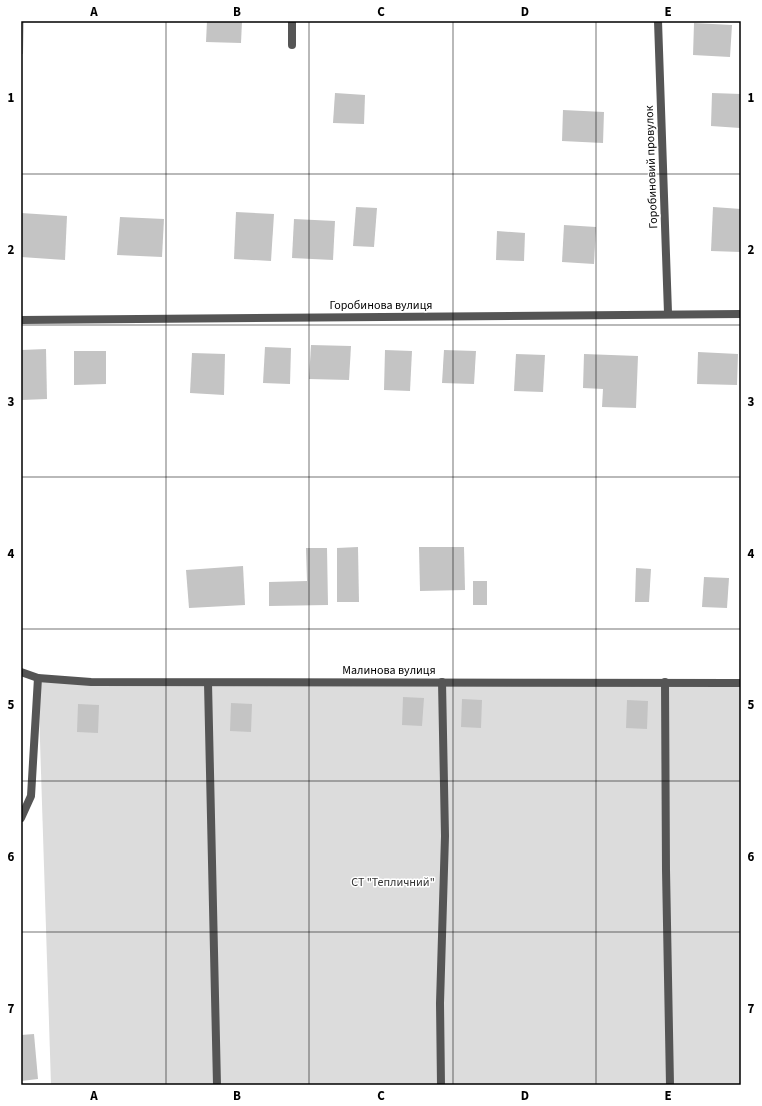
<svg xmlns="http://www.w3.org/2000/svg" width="762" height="1106" viewBox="0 0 762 1106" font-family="'Source Sans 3',sans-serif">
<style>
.green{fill:#dcdcdc}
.building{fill:#c4c4c4}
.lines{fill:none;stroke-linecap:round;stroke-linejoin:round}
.minor{stroke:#555;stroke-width:8}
.grid{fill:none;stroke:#000;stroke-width:1;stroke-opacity:0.55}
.labels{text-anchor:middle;stroke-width:3;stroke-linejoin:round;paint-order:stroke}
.street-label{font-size:12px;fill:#000;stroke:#fff}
.park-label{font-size:12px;fill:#333;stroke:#fff}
.neatline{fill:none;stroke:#000;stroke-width:1.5}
.grid-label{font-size:13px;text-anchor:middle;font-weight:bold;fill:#000}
</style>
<rect width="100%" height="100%" fill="#fff"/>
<path class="green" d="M38,678L741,679V1085H51Z"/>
<g class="building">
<path d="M21,21H24L23,54H21Z"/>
<path d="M207,21H242L241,43L206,42Z"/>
<path d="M694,23L732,25L730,57L693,55Z"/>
<path d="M335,93L365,95L364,124L333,123Z"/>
<path d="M712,93L741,94L740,128L711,126Z"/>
<path d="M563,110L604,112L603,143L562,141Z"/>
<path d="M356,207L377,208L374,247L353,246Z"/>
<path d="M713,207L741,209V252L711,251Z"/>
<path d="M236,212L274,214L271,261L234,259Z"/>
<path d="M21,213L67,216L65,260L21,257Z"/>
<path d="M120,217L164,219L162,257L117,255Z"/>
<path d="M294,219L335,221L333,260L292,258Z"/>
<path d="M564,225L596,227L594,264L562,262Z"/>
<path d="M497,231L525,233L524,261L496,260Z"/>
<path d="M311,345L351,346L349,380L309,379Z"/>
<path d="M265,347L291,348L290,384L263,383Z"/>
<path d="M46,349L47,399L21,400V350Z"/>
<path d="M385,350L412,351L410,391L384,390Z"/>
<path d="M444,350L476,351L474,384L442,383Z"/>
<path d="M74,351H106V384L74,385Z"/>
<path d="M698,352L738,354L737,385L697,384Z"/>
<path d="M192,353L225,354L224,395L190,393Z"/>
<path d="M516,354L545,355L543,392L514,391Z"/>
<path d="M584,354L638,356L636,408L602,407L603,389L583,388Z"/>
<path d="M358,547L359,602H337V548Z"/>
<path d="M419,547H464L465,590L420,591Z"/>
<path d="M306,548H327L328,605L269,606V582L307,581Z"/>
<path d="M243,566L245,605L189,608L186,570Z"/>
<path d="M636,568L651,569L649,602H635Z"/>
<path d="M704,577L729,578L727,608L702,607Z"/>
<rect x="473" y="581" width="14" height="24"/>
<path d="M403,697L424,698L422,726L402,725Z"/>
<path d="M462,699L482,700L481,728L461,727Z"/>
<path d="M627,700L648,701L647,729L626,728Z"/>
<path d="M231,703L252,704L251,732L230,731Z"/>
<path d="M78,704L99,705L98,733L77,732Z"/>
<path d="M34,1034L38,1079L21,1081V1035Z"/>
</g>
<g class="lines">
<g class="minor">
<path d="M658,21L668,313"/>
<path d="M292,45V21"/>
<path d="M21,320L741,314"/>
<path d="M21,672L38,678L91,682L741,683"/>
<path d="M665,682L666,870L670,1085"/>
<path d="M208,683L217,1085"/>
<path d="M21,818L31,796L38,678"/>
<path d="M441,1085L440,1003L445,836L442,682"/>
</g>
</g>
<path class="grid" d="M166,21V1085M309,21V1085M453,21V1085M596,21V1085M21,174H741M21,325H741M21,477H741M21,629H741M21,781H741M21,932H741"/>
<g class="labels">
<g class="street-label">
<text transform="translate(651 167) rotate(-92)" y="4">Горобиновий провулок</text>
<text x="381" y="309">Горобинова вулиця</text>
<text x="389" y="674">Малинова вулиця</text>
</g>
<g class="park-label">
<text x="393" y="886">СТ "Тепличний"</text>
</g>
</g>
<rect width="762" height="1106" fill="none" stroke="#ffffff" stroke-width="44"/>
<rect x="22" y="22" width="718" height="1062" class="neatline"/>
<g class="grid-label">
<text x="94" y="16">A</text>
<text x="237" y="16">B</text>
<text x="381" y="16">C</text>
<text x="525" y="16">D</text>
<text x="668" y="16">E</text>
<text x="11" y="102">1</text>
<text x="751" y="102">1</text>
<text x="11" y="254">2</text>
<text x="751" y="254">2</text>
<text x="11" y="406">3</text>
<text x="751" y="406">3</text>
<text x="11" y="558">4</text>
<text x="751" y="558">4</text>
<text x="11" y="709">5</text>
<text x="751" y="709">5</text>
<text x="11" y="861">6</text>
<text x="751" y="861">6</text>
<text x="11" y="1013">7</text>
<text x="751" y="1013">7</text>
<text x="94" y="1100">A</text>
<text x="237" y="1100">B</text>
<text x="381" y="1100">C</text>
<text x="525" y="1100">D</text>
<text x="668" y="1100">E</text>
</g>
</svg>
